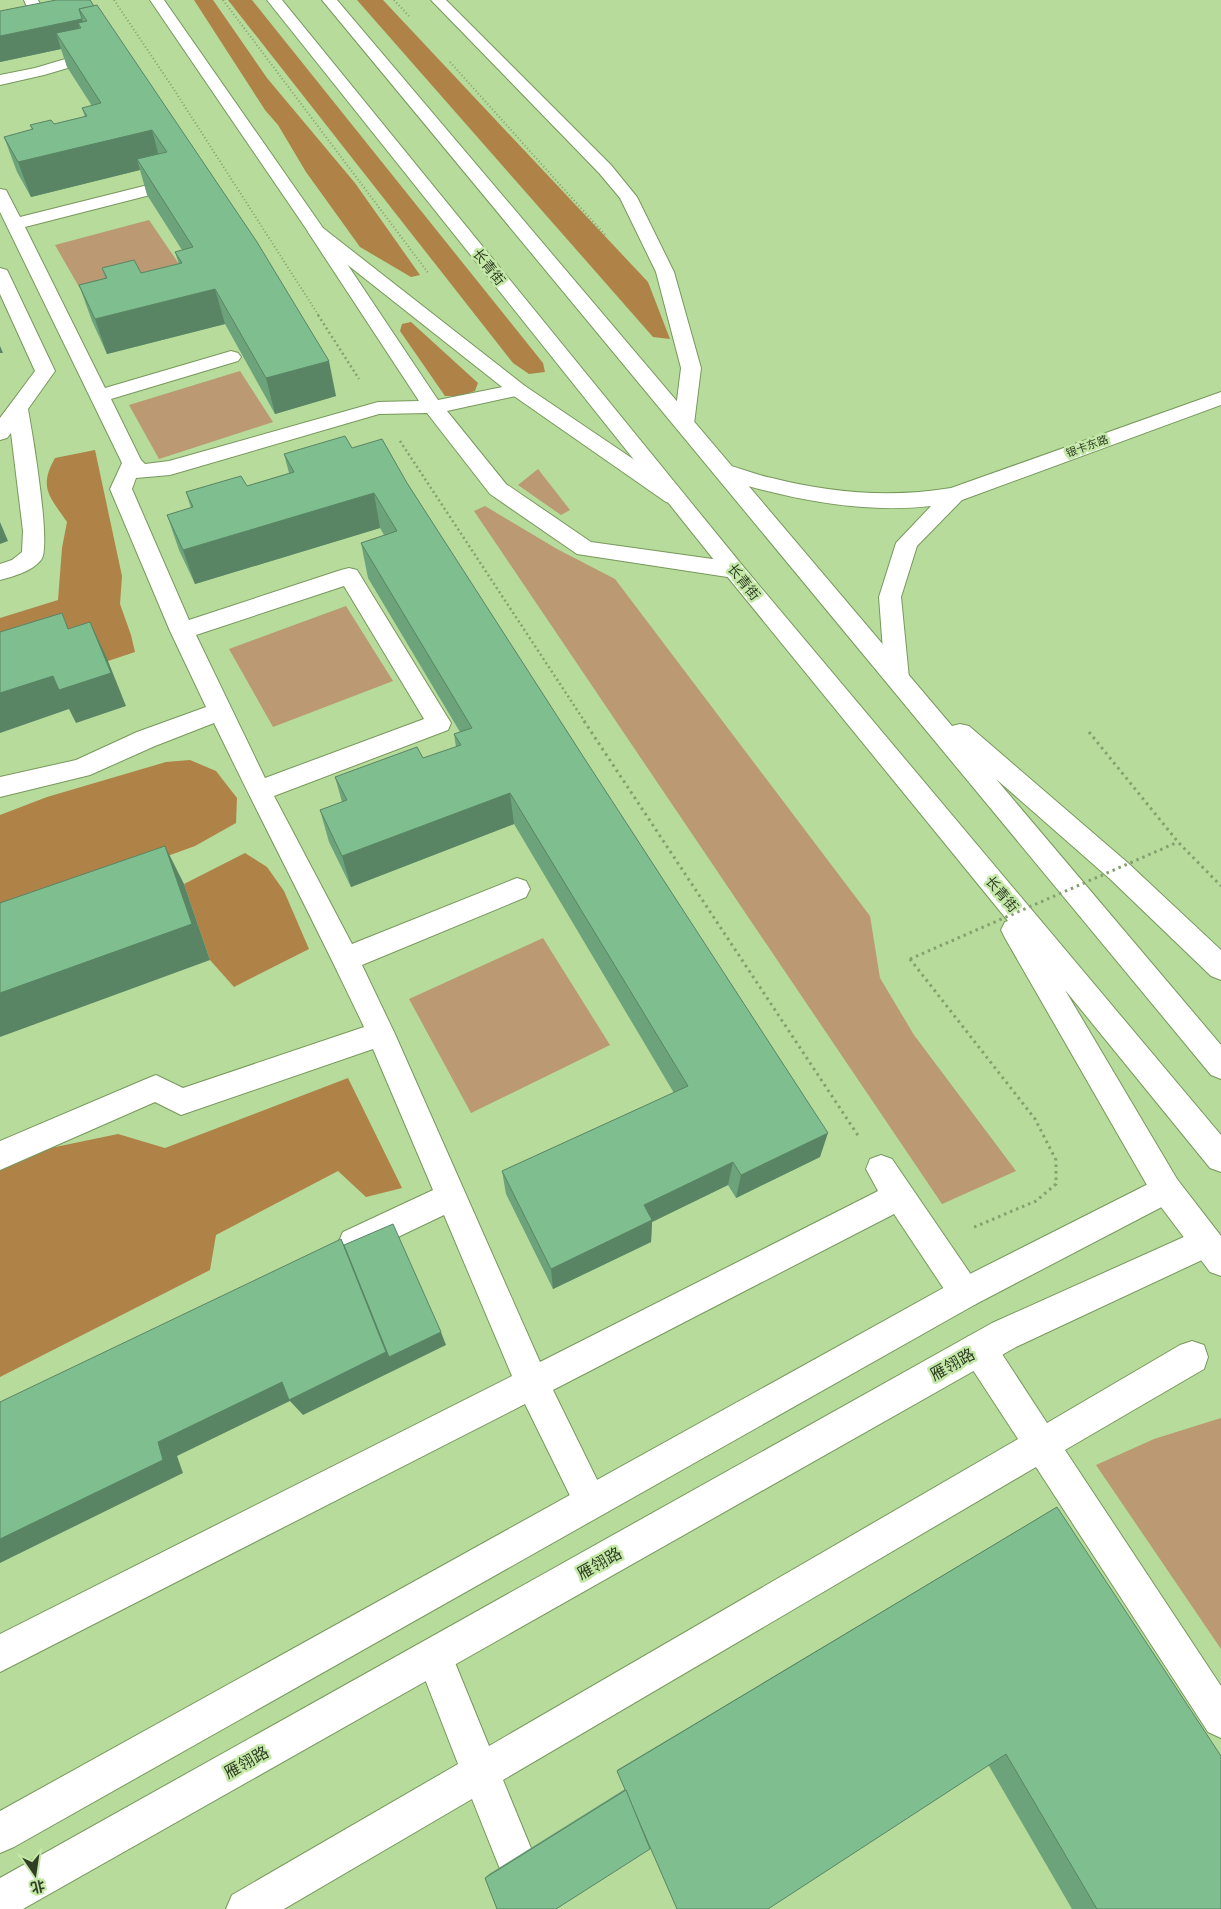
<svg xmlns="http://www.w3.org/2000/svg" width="1221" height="1909" viewBox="0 0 1221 1909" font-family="'Alegreya Sans','Noto Sans SC',sans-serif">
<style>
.green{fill:#ba9973}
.forest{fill:#af8247}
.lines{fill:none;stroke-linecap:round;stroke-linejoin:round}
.service-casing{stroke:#77985b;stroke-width:2}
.tertiary-casing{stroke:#77985b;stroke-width:2}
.trunk-casing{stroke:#77985b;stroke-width:2}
.path-far2{stroke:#84a06e;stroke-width:2;stroke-dasharray:1 2.5;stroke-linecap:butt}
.path-far1{stroke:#84a06e;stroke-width:2.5;stroke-dasharray:2 3;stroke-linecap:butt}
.path{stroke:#84a06e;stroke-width:3;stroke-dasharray:2.5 4;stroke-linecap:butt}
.service{fill:#fff;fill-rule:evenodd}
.tertiary{fill:#fff;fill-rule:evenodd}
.trunk{fill:#fff;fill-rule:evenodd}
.path-bridge{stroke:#84a06e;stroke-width:3;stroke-dasharray:2.5 4;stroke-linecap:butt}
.wall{fill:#6da37b}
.shaded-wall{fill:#598564}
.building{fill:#7fbe8f;stroke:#598564}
.labels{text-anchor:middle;stroke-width:5;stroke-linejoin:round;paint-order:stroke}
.far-street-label{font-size:11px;fill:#313f25;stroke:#c4e8a7}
.street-label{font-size:14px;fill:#313f25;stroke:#c4e8a7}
.near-street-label{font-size:16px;fill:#313f25;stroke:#c4e8a7}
</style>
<rect width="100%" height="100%" fill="#b7db9b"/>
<g class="green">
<path d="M149,220L179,264L82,292L55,245Z"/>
<path d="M240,371L273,422L159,459L129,405Z"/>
<path d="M538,469L570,510L561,515L518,485Z"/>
<path d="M485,506L557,549L615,579L870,916L880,978L914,1035L1016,1171L942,1204L474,511Z"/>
<path d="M346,606L393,681L273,727L229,649Z"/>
<path d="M543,938L610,1045L471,1113L409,999Z"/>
<path d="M1221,1418V1649L1096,1465L1154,1439Z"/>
</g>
<g class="forest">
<path d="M194,0H213L267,78L355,183L420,275L411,277L360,247L306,172L278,125L265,110Z"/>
<path d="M228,0H252L543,363L545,372L529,374L513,363Z"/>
<path d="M357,0H383L648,282L670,339L653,337Z"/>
<path d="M411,322L478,383L475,391L460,396H445L400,331L402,324Z"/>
<path d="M95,450L122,576L120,604L131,635L135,652L108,661L0,672V618L58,600L62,548L67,522C50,497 38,488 55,458Z"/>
<path d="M190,760L216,771L237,798L236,823L195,846L0,917V815L47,797L166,762Z"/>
<path d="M245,853L267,867L284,891L309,949L234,987L210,960L184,884Z"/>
<path d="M348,1078L402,1188L366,1197L338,1171L216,1235L210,1270L0,1377V1170L41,1150L118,1134L165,1148Z"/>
</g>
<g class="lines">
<defs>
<g id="service">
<path d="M24,0H38L42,8L30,19L0,27V17L20,13L27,7Z"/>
<path d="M82,54L88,56L90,59L88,62L44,75L0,85V75L35,68Z"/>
<path d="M152,184L158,185L161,189L158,193L25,227L105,388L231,351L238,353L241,357L238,361L111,399L141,460L145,464L169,461L378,402L419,401L308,232L311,228L317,227L323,228L438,400L518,384L525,386L528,390L525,394L447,411L506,484L591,542L734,562L742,565L745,570L742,575L734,578L577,554L490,494L427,413L379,414L170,475L136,478L132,489L189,620L341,570L349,568L357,570L451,723L448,730L274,796L352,944L517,878L526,881L530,889L526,897L362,965L395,1034L540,1362L878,1191L866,1169L870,1159L881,1155L892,1159L976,1282L981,1293L976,1304L965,1309L954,1304L894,1214L553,1390L608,1502L603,1514L591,1519L579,1514L525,1404L0,1672V1634L512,1376L444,1215L354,1258L343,1254L338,1243L343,1232L433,1190L373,1049L181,1115L155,1102L0,1170V1141L146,1079L156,1075L183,1088L364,1027C316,925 263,825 214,723L155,746L90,775L0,797V777L76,760L137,732L206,707L170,631L110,489L122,463L0,212V189L6,190L20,217ZM344,586L424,719L265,778L196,635Z"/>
<path d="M0,268L7,270L9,274L55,371L28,409C32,431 52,548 41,560C31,572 14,576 0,580V564L12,560L22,552L23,531L11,433L7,438L0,440V418L35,371L0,294Z"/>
<path d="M979,1333L991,1337L1047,1423L1180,1345L1192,1341L1204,1345L1208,1357L1204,1369L1065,1450L1221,1686V1738L1208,1732L1036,1467L503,1780L556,1909H516L472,1799L284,1909H226L232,1895L458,1764L416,1656L421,1643L434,1638L447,1643L489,1746L1018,1439L967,1361L963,1349L967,1337Z"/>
</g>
<g id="tertiary">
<path d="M150,0H164L323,228L525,386L682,492L685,497L682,502L674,504L666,502L511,394L311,236Z"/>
<path d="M431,0H446L611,165L637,197L674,272L701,368L694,424L691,429L684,430L677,429L674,424L681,368L656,272L620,198L599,173Z"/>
<path d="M1221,392V405L962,500L917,546L901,597L909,678L905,684L897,687L889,684L885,678L879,597L896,543L931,506C870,513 806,502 748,486C737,483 719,480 713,471L717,466L724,464C740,468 756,475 772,478C831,493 891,498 951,488Z"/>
<path d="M1166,1175L1177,1179L1181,1189L1177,1199L976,1304L14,1847L0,1853V1811L954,1282Z"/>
<path d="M1206,1227L1217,1231L1221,1240L1217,1253L1016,1347L23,1909H0V1878L992,1323Z"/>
</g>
<g id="trunk">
<path d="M267,0H282L742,565L1221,1135V1172L1210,1168L1065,990L1177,1179L1221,1236V1276L1210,1272L1155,1199L1005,938L1001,930L1005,922L1008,921L726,575Z"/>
<path d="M322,0H337L952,726L960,724L969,726L1128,863L1221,950V980L1211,976L1110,879L996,779L1221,1045V1079L1211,1075Z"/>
</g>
</defs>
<use href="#service" class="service-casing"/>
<use href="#tertiary" class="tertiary-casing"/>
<use href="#trunk" class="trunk-casing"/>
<g class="path-far2">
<path d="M114,0L173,88L319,316"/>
<path d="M223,0L429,274"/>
<path d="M394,0L409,16"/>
<path d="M450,62L606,236"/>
</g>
<g class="path-far1">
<path d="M318,315L359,379"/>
<path d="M400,441L585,722"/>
</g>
<g class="path">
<path d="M584,721L859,1137"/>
<path d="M1089,732L1178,842L1221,886"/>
<path d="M910,959L1035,1119L1056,1160V1184L1036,1201L972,1228"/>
</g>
<use href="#service" class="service"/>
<use href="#tertiary" class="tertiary"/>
<use href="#trunk" class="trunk"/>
<path class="path-bridge" d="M910,959L1178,842"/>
</g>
<g class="wall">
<path d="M90,0L336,396L275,414L225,324L107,354L92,321L79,285L105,278L102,268L141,273L179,264L175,252L182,250L147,195L140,170L31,197L17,172L4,137L32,130L30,125L54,124L85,117L82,108L92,106L67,67L61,49L0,62Z"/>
<path d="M352,448L407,483L820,1157L736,1198L728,1185L652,1222L651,1242L553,1289L506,1194L502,1171L674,1093L514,824L351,887L329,842L320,810L342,802L335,777L423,758L456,747L454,734L460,732L368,578L361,543L384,535L380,528L195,584L179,550L167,515L191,508L186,492L247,486L289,473L284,454Z"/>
<path d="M1057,1507L1221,1909H1072L989,1766L635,1813L485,1878L489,1874L625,1789L617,1770Z"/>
</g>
<g class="shaded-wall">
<path d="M82,19L89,43L78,23L84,44L56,33L61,49L0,62V36Z"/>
<path d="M152,130L161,165L137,159L140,170L31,197L18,162Z"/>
<path d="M215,289L225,324L107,354L95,319Z"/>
<path d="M0,346L3,353H0Z"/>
<path d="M329,361L336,396L275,414L266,378Z"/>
<path d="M374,493L380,528L195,584L183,550Z"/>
<path d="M0,522L8,541L0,544Z"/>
<path d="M90,622L106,656L126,706L76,723L69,709L0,733V693Z"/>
<path d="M510,793L514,824L351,887L342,856Z"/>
<path d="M165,846L184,884L210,960L0,1037V993Z"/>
<path d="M828,1133L820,1157L736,1198L741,1175Z"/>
<path d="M733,1162L728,1185L652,1222L651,1242L553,1289L551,1269L644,1205Z"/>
<path d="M341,1239L351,1260L441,1332L446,1345L303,1415L290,1401L177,1456L183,1473L0,1563V1539L158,1442Z"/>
</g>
<g class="building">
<path d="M56,0H90L94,6L79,9L82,19L0,36V11Z"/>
<path d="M97,5L257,242L329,361L266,378L215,289L95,319L79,285L107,278L102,268L134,260L141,273L182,263L175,252L193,247L137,159L167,152L152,130L18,162L4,137L33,129L30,125L51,120L54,124L87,116L82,108L101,103L56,33L81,28L78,23L87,21L79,9Z"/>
<path d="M345,436L352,448L382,439L407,483L588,764L828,1133L741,1175L733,1162L644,1205L652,1220L551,1269L502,1171L688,1086L510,793L342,856L320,810L347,800L335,777L417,747L423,758L461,745L454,734L472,728L361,543L397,531L374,493L183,550L167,515L193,507L186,492L241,476L247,486L294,472L284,454Z"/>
<path d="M62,613L68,629L90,622L111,673L59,690L53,676L0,693V632Z"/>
<path d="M165,846L192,924L0,993V903Z"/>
<path d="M393,1224L441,1332L389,1357L344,1245Z"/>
<path d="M341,1239L386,1352L289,1400L282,1382L158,1442L163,1460L0,1539V1402Z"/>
<path d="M1057,1507L1221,1756V1909H1097L1006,1754L768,1909H677L617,1771Z"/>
<path d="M626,1790L650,1849L556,1909H497L485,1878Z"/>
</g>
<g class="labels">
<g class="far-street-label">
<text transform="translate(1087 446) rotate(-20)" y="4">银卡东路</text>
</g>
<g class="street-label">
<text transform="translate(489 267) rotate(51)" y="5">长青街</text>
<text transform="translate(744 582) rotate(51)" y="5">长青街</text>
<text transform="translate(1002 894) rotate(50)" y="5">长青街</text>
</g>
<g class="near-street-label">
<text transform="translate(952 1364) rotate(-29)" y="6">雁翎路</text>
<text transform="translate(599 1563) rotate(-29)" y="6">雁翎路</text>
<text transform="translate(246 1762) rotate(-29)" y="6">雁翎路</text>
</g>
</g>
<g transform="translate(35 1874) rotate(167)" stroke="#c4e8a7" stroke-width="4" paint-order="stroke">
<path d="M0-4L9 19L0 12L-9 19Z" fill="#313f25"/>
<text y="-8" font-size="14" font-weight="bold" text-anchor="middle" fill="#313f25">北</text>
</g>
</svg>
